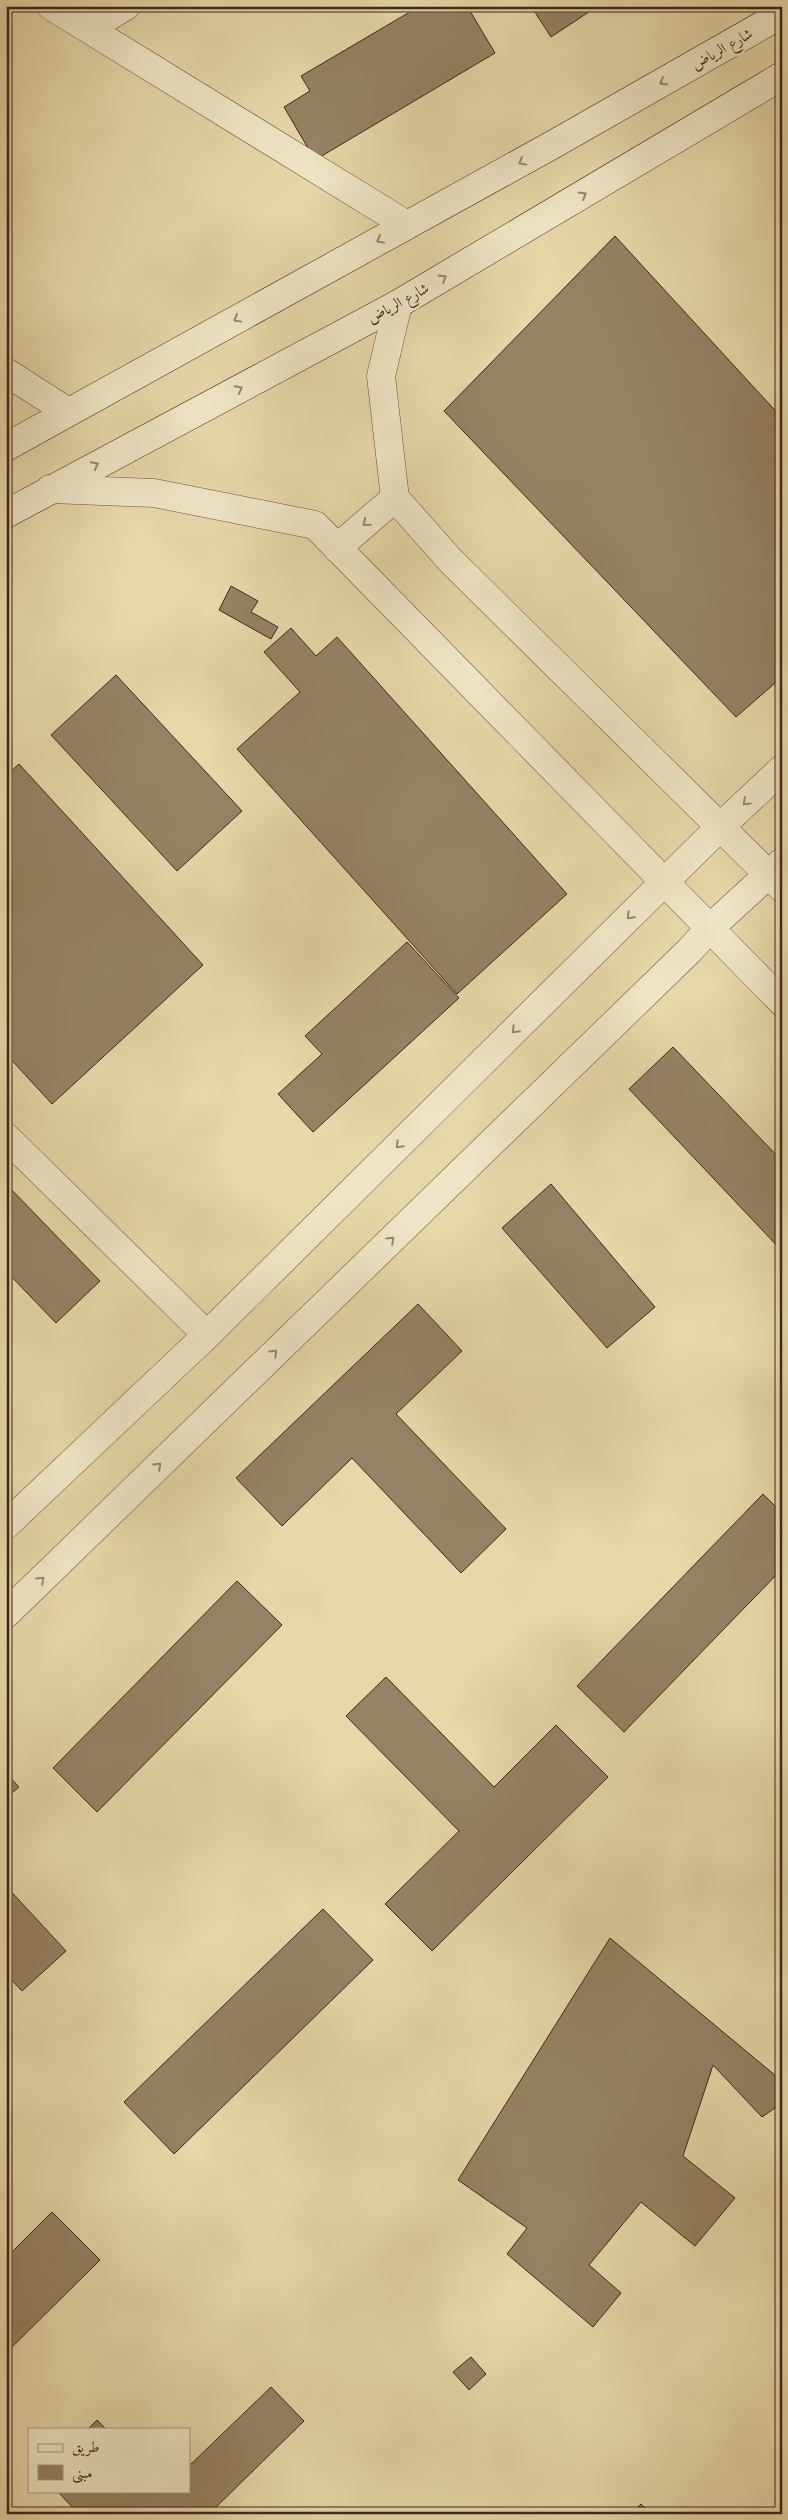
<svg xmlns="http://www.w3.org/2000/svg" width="788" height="2520" viewBox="0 0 788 2520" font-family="'Old Standard TT',Amiri,serif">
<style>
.building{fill:#968265;stroke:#3f251b}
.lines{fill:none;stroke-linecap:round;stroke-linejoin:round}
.minor-casing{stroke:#69523e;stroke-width:29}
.secondary-casing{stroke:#3f251b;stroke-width:29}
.minor{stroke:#efe6c7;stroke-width:28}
.secondary{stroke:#efe6c7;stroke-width:28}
.oneway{stroke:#978671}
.labels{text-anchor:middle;stroke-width:5;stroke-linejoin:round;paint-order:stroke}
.street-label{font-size:15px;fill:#3f251b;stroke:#efe6c7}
</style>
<rect width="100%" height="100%" fill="#e7d8a9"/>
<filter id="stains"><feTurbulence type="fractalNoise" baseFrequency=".004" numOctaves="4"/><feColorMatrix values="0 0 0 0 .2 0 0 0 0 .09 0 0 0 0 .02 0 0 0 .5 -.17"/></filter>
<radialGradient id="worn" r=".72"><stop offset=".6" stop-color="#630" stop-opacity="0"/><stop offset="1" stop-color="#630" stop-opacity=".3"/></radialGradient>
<g class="building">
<path d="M420,6H467L495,53L315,160L284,107L310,91L301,76Z"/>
<path d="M531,6H598L551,37Z"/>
<path d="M615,236L782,418V677L736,717L444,411Z"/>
<path d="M231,586L258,601L251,612L278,627L271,639L219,610Z"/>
<path d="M291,628L316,656L337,637L567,894L457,994L237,749L300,692L264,652Z"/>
<path d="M116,675L242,811L177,871L51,735Z"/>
<path d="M19,764L203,965L52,1104L6,1054V776Z"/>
<path d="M407,942L459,998L313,1132L278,1094L322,1054L305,1036Z"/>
<path d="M673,1047L782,1161V1251L629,1089Z"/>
<path d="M6,1184L100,1281L56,1323L6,1271Z"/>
<path d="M551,1184L655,1307L607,1348L502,1228Z"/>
<path d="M418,1304L462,1351L396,1414L506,1529L461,1573L352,1458L282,1526L236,1478Z"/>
<path d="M763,1494L782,1513V1569L624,1732L577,1686Z"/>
<path d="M237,1581L282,1625L97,1812L53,1768Z"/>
<path d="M386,1677L494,1787L556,1725L608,1777L432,1951L385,1904L459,1831L346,1716Z"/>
<path d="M6,1773L19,1787L6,1798Z"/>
<path d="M6,1886L66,1951L22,1991L6,1974Z"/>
<path d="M323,1909L373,1960L174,2154L124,2102Z"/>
<path d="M610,1938L782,2081V2103L762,2117L713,2065L683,2156L735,2198L695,2246L641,2202L589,2265L621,2293L593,2327L507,2254L527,2228L458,2180Z"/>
<path d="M52,2212L100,2260L6,2353V2258Z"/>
<path d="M471,2357L486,2374L469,2390L453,2372Z"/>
<path d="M271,2387L304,2421L209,2514H79L57,2491H189V2466Z"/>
<path d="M97,2420L106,2429H88Z"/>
<path d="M641,2504L651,2514H631Z"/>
</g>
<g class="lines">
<defs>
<g id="minor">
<path d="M51,6L407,225"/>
<path d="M89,28L126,6"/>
<path d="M398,304L381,376L395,498L450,560L782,888"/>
<path d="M6,372L68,412"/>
<path d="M50,489L154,493L315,525L782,1002"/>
<path d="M337,548L395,498"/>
<path d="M6,1137L207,1335"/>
<path d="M6,1525L207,1335L719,828L782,769"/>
<path d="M6,1614L689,951L710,928L782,862"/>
</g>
<g id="secondary">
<path d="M6,447L554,144L782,14"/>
<path d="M6,514L398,304L782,76"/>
</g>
</defs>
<use href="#minor" class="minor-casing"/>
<use href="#secondary" class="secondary-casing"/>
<use href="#minor" class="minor"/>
<use href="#secondary" class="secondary"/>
</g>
<defs><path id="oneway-chevron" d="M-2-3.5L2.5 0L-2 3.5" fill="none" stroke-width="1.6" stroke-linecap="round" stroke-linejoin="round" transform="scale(1.25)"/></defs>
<g class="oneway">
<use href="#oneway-chevron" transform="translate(663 82) rotate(150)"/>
<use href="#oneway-chevron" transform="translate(522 162) rotate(151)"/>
<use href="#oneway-chevron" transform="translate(583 195) rotate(-31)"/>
<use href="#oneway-chevron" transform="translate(380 240) rotate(151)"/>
<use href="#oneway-chevron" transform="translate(443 278) rotate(-31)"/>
<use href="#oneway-chevron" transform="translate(237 319) rotate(151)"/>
<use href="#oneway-chevron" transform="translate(239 389) rotate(-28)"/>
<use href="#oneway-chevron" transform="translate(95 465) rotate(-28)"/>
<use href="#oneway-chevron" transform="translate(366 523) rotate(140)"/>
<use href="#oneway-chevron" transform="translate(746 802) rotate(137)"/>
<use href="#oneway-chevron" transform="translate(630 916) rotate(135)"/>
<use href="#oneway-chevron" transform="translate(515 1030) rotate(135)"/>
<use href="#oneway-chevron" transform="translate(399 1145) rotate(135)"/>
<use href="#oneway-chevron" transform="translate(391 1240) rotate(-44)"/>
<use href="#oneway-chevron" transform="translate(274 1353) rotate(-44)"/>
<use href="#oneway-chevron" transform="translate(158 1466) rotate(-44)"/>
<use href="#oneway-chevron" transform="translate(41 1580) rotate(-44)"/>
</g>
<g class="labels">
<g class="street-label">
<text transform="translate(722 49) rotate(-30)" y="5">شارع الرياض</text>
<text transform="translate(398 303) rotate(-29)" y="5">شارع الرياض</text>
</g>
</g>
<rect width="788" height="2520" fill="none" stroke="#e7d8a9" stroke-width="25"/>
<rect x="8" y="8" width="773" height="2505" fill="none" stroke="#3f251b" stroke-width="2.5"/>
<rect x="12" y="12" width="763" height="2495" fill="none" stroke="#3f251b"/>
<rect x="28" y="2428" width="162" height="65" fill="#efe6c7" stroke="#a99982"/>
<rect x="38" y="2444" width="25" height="8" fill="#efe6c7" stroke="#a99982"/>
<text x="72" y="2452" font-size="15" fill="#3f251b">طريق</text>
<rect x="38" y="2465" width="25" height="15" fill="#968265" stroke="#a99982"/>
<text x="72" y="2478" font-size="15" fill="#3f251b">مبنى</text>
<rect width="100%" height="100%" filter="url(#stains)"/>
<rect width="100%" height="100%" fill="url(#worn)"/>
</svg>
